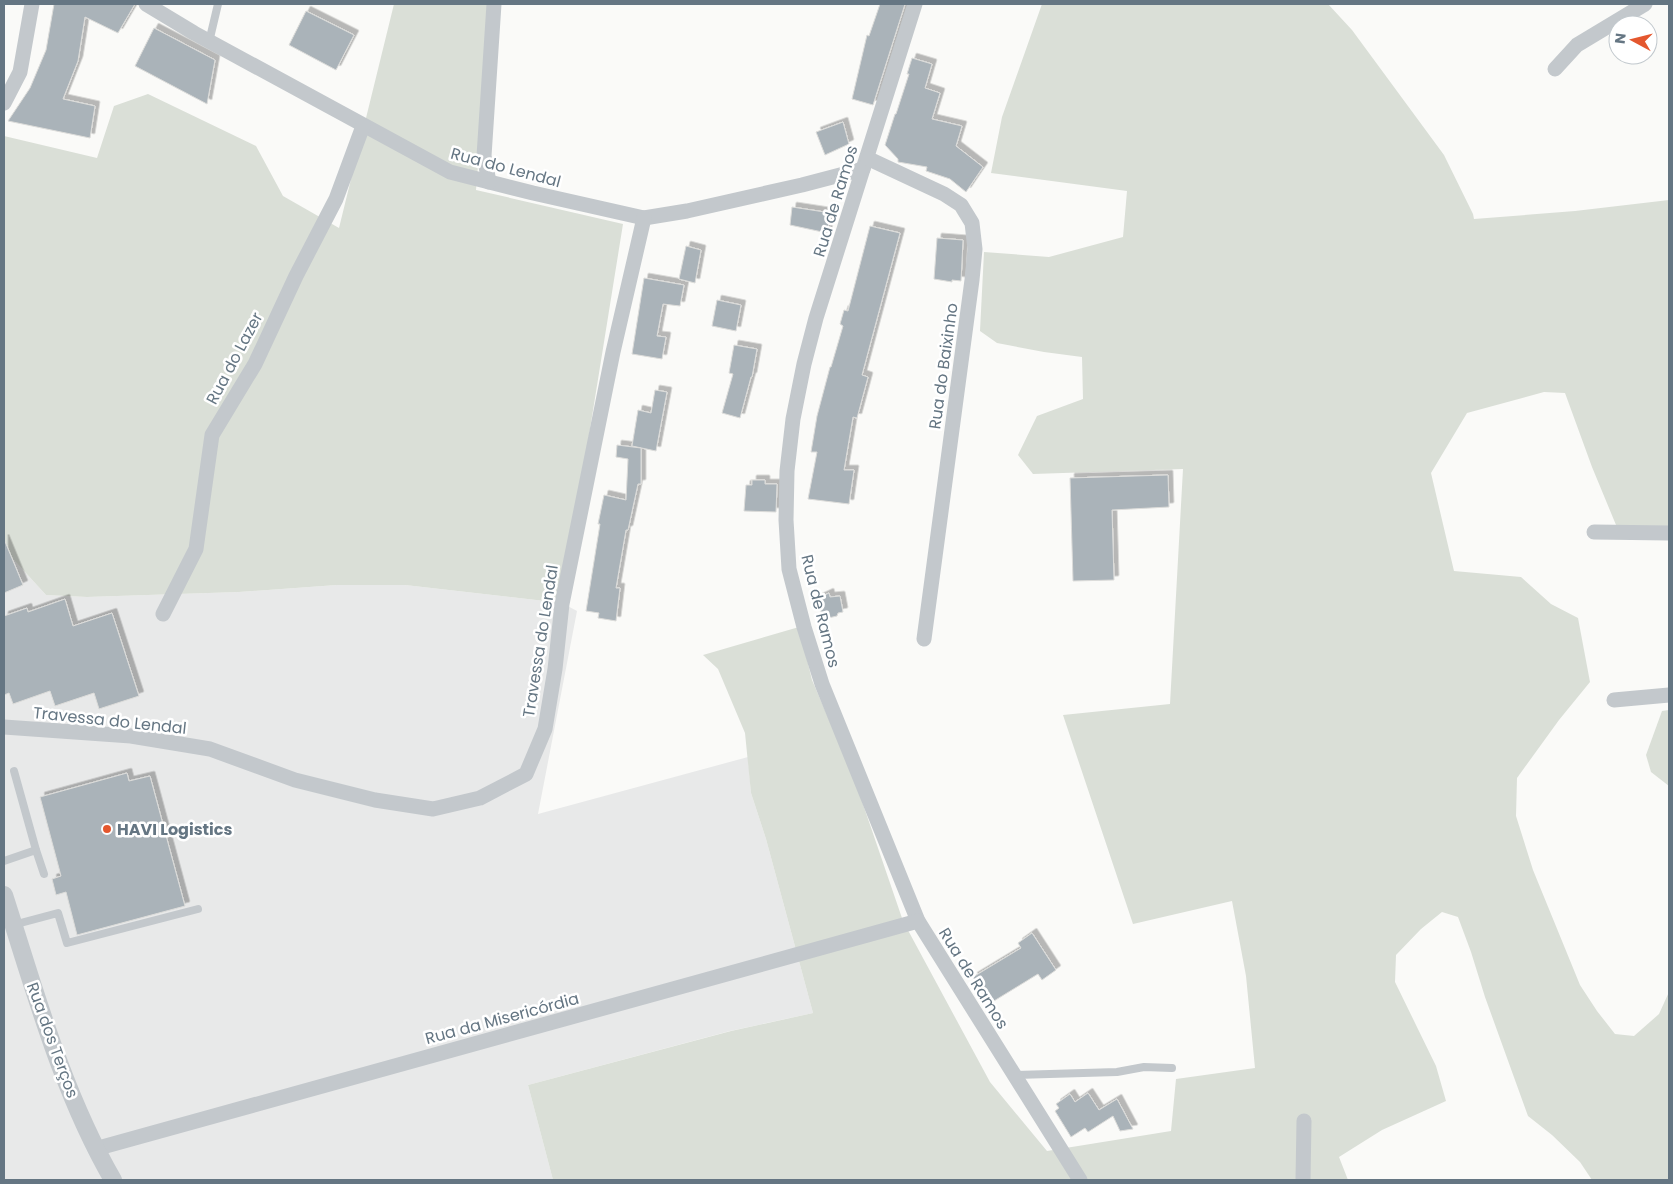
<svg xmlns="http://www.w3.org/2000/svg" width="1673" height="1184" viewBox="0 0 1673 1184" font-family="Poppins,sans-serif">
<style>
.built{fill:#e8e9e9}
.green{fill:#dadfd7}
.building{fill:#aab3b9;stroke:#dcdcda;filter:url(#shadow)}
.lines{fill:none;stroke-linecap:round;stroke-linejoin:round}
.service{stroke:#c3c8cc;stroke-width:8}
.minor{stroke:#c3c8cc;stroke-width:15}
.tertiary{stroke:#c3c8cc;stroke-width:18}
.poi-dot{fill:#e4572e;stroke:#fff;stroke-width:2}
.labels{text-anchor:middle;stroke-width:5;stroke-linejoin:round;paint-order:stroke}
.street-label{font-size:16px;fill:#657683;stroke:#fff}
.poi-label{font-size:16px;font-weight:bold;fill:#657683;stroke:#fff;text-anchor:start}
</style>
<defs>
<filter id="shadow"><feDropShadow dx="4.5" dy="-4.5" stdDeviation="0" flood-color="#0004"/></filter>
</defs>
<rect width="100%" height="100%" fill="#fafaf8"/>
<path class="built" d="M4,549L46,595L87,597L239,592L337,585H405L562,603L577,611L538,814L748,757L751,793L766,839L813,1013L730,1031L528,1085L553,1180H4Z"/>
<g class="green">
<path d="M394,4H491L476,190L623,224L562,603L405,585H337L239,592L87,597L46,595L4,549V136L97,158L114,106L148,94L256,146L283,196L339,228Z"/>
<path d="M1042,4H1328L1352,30L1444,155L1473,214L1474,219L1575,211L1669,200V531L1621,537L1592,467L1565,393L1544,392L1467,413L1431,473L1454,571L1521,577L1551,604L1578,618L1590,682L1559,720L1517,778L1516,816L1533,870L1580,985L1597,1011L1615,1034L1634,1036L1659,1014L1669,992V1180H1592L1580,1162L1552,1135L1528,1116L1485,997L1471,952L1458,917L1442,912L1421,929L1396,955L1395,982L1436,1066L1446,1101L1382,1130L1339,1157L1348,1180H553L528,1085L731,1031L813,1013L766,839L751,793L745,733L718,669L703,655L799,627L812,680L854,778L903,921L990,1082L1047,1151L1171,1131L1176,1079L1255,1068L1246,976L1232,901L1133,924L1063,715L1170,704L1183,469L1033,474L1018,455L1037,416L1083,399L1082,357L1044,352L997,343L980,331L984,252L1049,257L1123,237L1127,191L991,173L1002,117Z"/>
<path d="M1669,710V786L1651,772L1646,755L1662,711Z"/>
</g>
<g class="building">
<path d="M54,4H135L118,33L85,17L78,61L63,99L95,106L90,138L8,121L30,88L46,50Z"/>
<path d="M880,4H905L873,105L852,99L867,35L869,36Z"/>
<path d="M306,11L354,35L336,70L289,45Z"/>
<path d="M154,28L215,60L207,104L135,66Z"/>
<path d="M912,58L932,64L925,88L940,93L932,119L962,126L956,146L983,167L966,192L950,179L926,171L927,167L898,162V159L885,145L895,114H896L909,74H907Z"/>
<path d="M843,122L849,144L825,155L816,132Z"/>
<path d="M792,207L831,213L827,233L790,225Z"/>
<path d="M870,226L900,233L862,375L868,377L857,418L853,417L844,470H854L849,504L808,499L817,452H811L817,416L830,367H831L843,326L840,324L844,310L848,311Z"/>
<path d="M937,238L963,240L961,281L952,280V282L934,279Z"/>
<path d="M686,246L701,250L695,283L679,279Z"/>
<path d="M644,278L684,285L680,306L663,304L657,336L666,337L662,359L632,354Z"/>
<path d="M717,300L741,305L736,331L712,326Z"/>
<path d="M734,345L757,349L752,377H751L740,418L722,413L733,374L729,373Z"/>
<path d="M655,390L667,392L656,451L632,446L638,410L651,413Z"/>
<path d="M617,445L641,448V484H638L628,530H626L616,588H620L616,621L598,618L599,613L586,611L600,524H598L604,495L626,500L628,459L616,457Z"/>
<path d="M1168,475L1169,507L1112,510L1114,580L1073,581L1070,478Z"/>
<path d="M752,480H765V484H777L776,512L744,511L746,485H752Z"/>
<path d="M4,539L23,585L4,593Z"/>
<path d="M829,593L830,597L840,596L843,612L838,613L837,616L824,619L816,599Z"/>
<path d="M65,599L73,626L112,613L139,696L99,709L94,693L55,706L50,691L13,704L9,693L4,695V616L27,608L28,612Z"/>
<path d="M127,773L129,781L150,776L185,906L77,935L66,892L56,895L52,879L61,876L40,797Z"/>
<path d="M1032,933L1056,970L1042,980L1038,974L989,1004L973,977L1021,948L1018,943Z"/>
<path d="M1088,1093L1099,1110L1117,1099L1133,1129L1120,1131L1113,1116L1088,1132L1085,1128L1071,1137L1055,1111L1059,1108L1056,1104L1070,1094L1075,1102Z"/>
</g>
<g class="lines">
<g class="service">
<path d="M209,42L218,4"/>
<path d="M14,771L36,850"/>
<path d="M4,861L36,850L44,874"/>
<path d="M13,925L58,913L67,943L198,909"/>
<path d="M1014,1075L1117,1072L1144,1067L1172,1068"/>
</g>
<g class="minor">
<path d="M146,4L194,33L450,172L533,193L644,218L687,211L802,185L863,169"/>
<path d="M915,4L816,318L804,364L793,419L787,471L786,520L789,569L804,627L822,684L918,921L1080,1180"/>
<path d="M1555,69L1577,45L1645,4"/>
<path d="M4,103L20,72L32,4"/>
<path d="M867,158L944,194L961,205L972,223L975,249L972,280L924,639"/>
<path d="M489,182L484,156L494,4"/>
<path d="M1594,532L1669,533"/>
<path d="M163,614L196,549L212,435L255,364L296,276L336,199L363,126"/>
<path d="M1614,700L1669,695"/>
<path d="M4,727L131,736L210,749L295,780L375,800L433,809L480,798L526,774L545,729L555,669L562,604L613,352L644,218"/>
<path d="M95,1149L918,921"/>
<path d="M1303,1180L1304,1121"/>
</g>
<path class="tertiary" d="M4,895C35,991 62,1092 113,1180"/>
</g>
<circle class="poi-dot" cx="107" cy="829" r="5"/>
<g class="labels">
<g class="street-label">
<text transform="translate(506 167) rotate(15)" y="6">Rua do Lendal</text>
<text transform="translate(835 201) rotate(-73)" y="6">Rua de Ramos</text>
<text transform="translate(234 358) rotate(-62)" y="6">Rua do Lazer</text>
<text transform="translate(943 366) rotate(-82)" y="6">Rua do Baixinho</text>
<text transform="translate(821 611) rotate(76)" y="6">Rua de Ramos</text>
<text transform="translate(540 641) rotate(-81)" y="6">Travessa do Lendal</text>
<text transform="translate(110 720) rotate(6)" y="6">Travessa do Lendal</text>
<text transform="translate(974 978) rotate(58)" y="6">Rua de Ramos</text>
<text transform="translate(502 1018) rotate(-15)" y="6">Rua da Misericórdia</text>
<text transform="translate(53 1040) rotate(70)" y="6">Rua dos Terços</text>
</g>
<g class="poi-label">
<text x="117" y="835">HAVI Logistics</text>
</g>
</g>
<rect width="1673" height="1184" fill="none" stroke="#657683" stroke-width="10"/>
<g transform="translate(1633 40) rotate(277)"><circle r="24" fill="#ffffff" stroke="#c1c8cd"/>
<path d="M0-4L9 19L0 12L-9 19Z" fill="#e4572e"/>
<text y="-8" font-size="14" font-weight="bold" text-anchor="middle" fill="#657683">N</text>
</g>
</svg>
